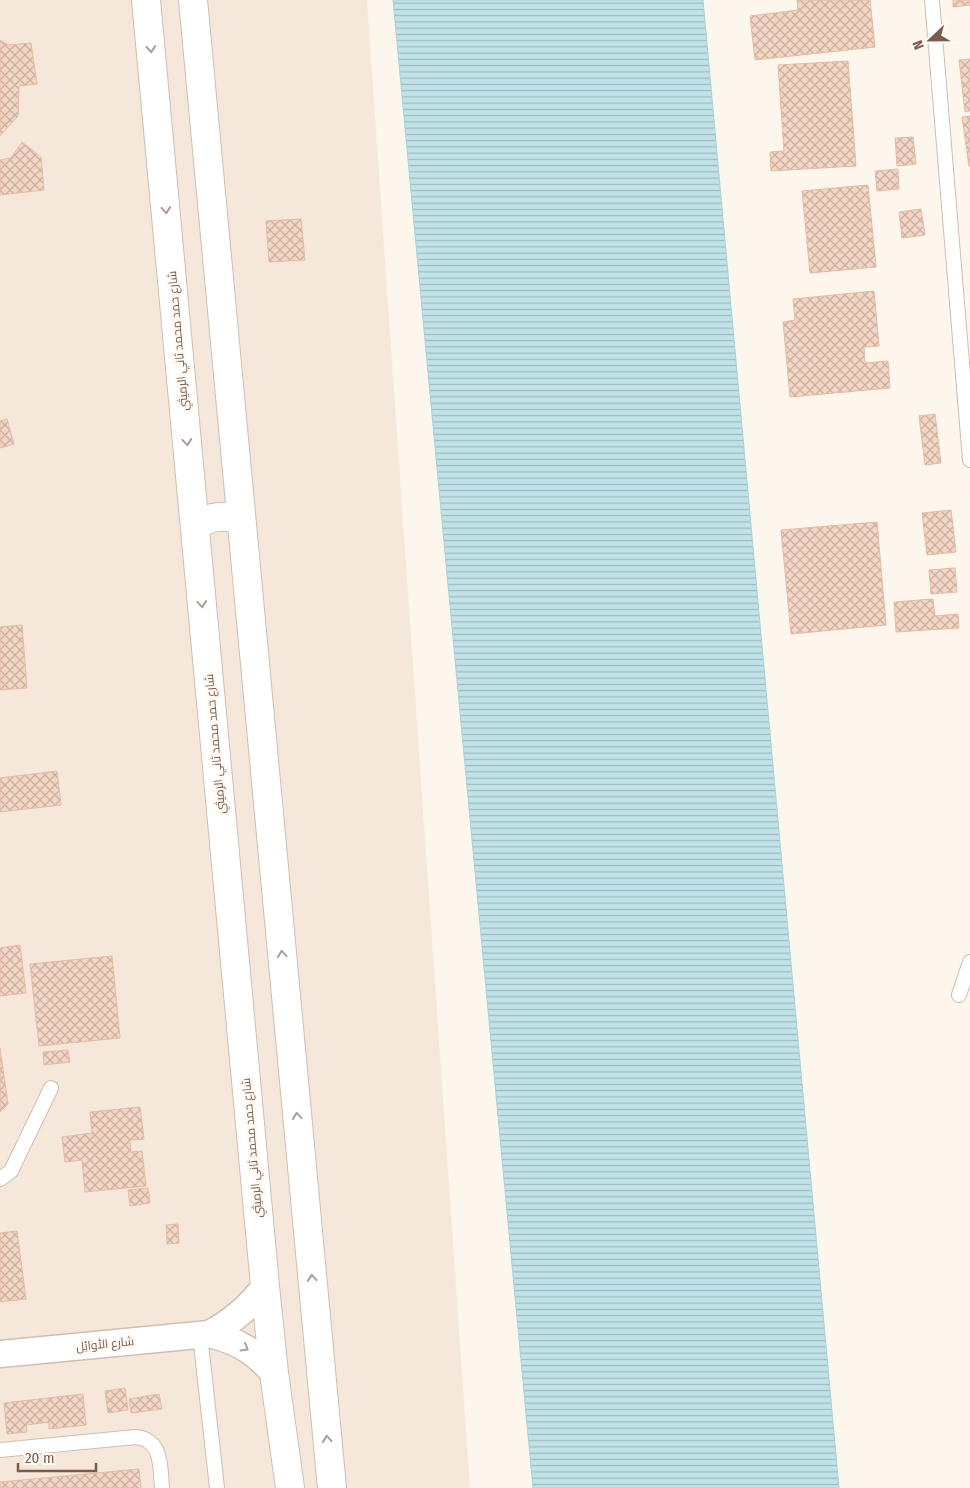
<svg xmlns="http://www.w3.org/2000/svg" width="970" height="1488" viewBox="0 0 970 1488" font-family="'Fira Sans Condensed',Cairo,sans-serif">
<style>
.residential{fill:#f5e8da}
.water{fill:url(#water-rules);stroke:#a5d3da}
.building{fill:url(#building-cross-hatch);stroke:#e6bba3}
.lines{fill:none;stroke-linecap:round;stroke-linejoin:round}
.service-casing{stroke:#d1beb0;stroke-width:16}
.minor-casing{stroke:#d1beb0;stroke-width:29}
.tertiary-casing{stroke:#d1beb0;stroke-width:30}
.service{stroke:#fff;stroke-width:14}
.minor{stroke:#fff;stroke-width:26}
.tertiary{stroke:#fff;stroke-width:28}
.oneway{stroke:#af9d94}
.labels{text-anchor:middle;stroke-width:5;stroke-linejoin:round;paint-order:stroke}
.street-label{font-size:12px;fill:#7a5c4d;stroke:#fffaf3}
</style>
<defs>
<pattern id="water-rules" width="6" height="5" patternUnits="userSpaceOnUse" patternTransform="scale(1.25)"><rect width="6" height="5" fill="#bfe3e8"/><path d="M0 2.5h6" fill="none" stroke="#a0bbbe"/></pattern>
<pattern id="building-cross-hatch" width="8" height="8" patternUnits="userSpaceOnUse" patternTransform="scale(1.25)"><rect width="8" height="8" fill="#f3d5c3"/><path d="M0 0l8 8M0 8l8-8" fill="none" stroke="#cab0a1"/></pattern>
</defs>
<rect width="100%" height="100%" fill="#fdf6ec"/>
<path class="residential" d="M0,0H367L470,1488H0Z"/>
<path class="water" d="M393,0H703L839,1488H533Z"/>
<g class="building">
<path d="M797,0H870L875,47L755,60L750,16L798,10Z"/>
<path d="M953,0H969L970,5L953,7Z"/>
<path d="M0,40L8,45L31,43L37,84L19,86L18,116L0,136Z"/>
<path d="M970,59V111L965,112L959,60Z"/>
<path d="M848,61L856,166L771,171L770,152L784,151L778,65Z"/>
<path d="M970,116V166H969L962,117Z"/>
<path d="M913,137L916,164L897,166L895,138Z"/>
<path d="M22,142L41,157L44,190L0,195V160L11,158Z"/>
<path d="M898,169L899,189L877,191L875,171Z"/>
<path d="M868,185L876,267L810,273L802,191Z"/>
<path d="M921,209L925,235L902,238L899,212Z"/>
<path d="M301,219L305,260L269,262L266,221Z"/>
<path d="M874,291L879,346L864,347L865,363L888,361L890,388L790,397L783,322L795,320L793,299Z"/>
<path d="M935,414L941,463L925,465L919,416Z"/>
<path d="M7,419L14,444L0,448V421Z"/>
<path d="M951,510L956,552L927,555L922,513Z"/>
<path d="M877,522L886,625L791,634L781,530Z"/>
<path d="M955,568L957,592L931,594L929,570Z"/>
<path d="M933,599L935,616L958,614L959,628L896,632L894,602Z"/>
<path d="M22,625L27,688L0,690V627Z"/>
<path d="M57,771L61,805L0,812V778Z"/>
<path d="M20,945L26,993L0,996V948Z"/>
<path d="M112,956L120,1038L39,1046L30,964Z"/>
<path d="M0,1048L8,1104L0,1112Z"/>
<path d="M68,1050L70,1062L44,1065L43,1052Z"/>
<path d="M140,1107L144,1139L130,1140L131,1152L142,1151L146,1186L85,1192L82,1160L65,1162L62,1137L92,1133L90,1112Z"/>
<path d="M148,1188L150,1203L130,1206L128,1190Z"/>
<path d="M178,1224L179,1243L167,1244L166,1225Z"/>
<path d="M17,1231L26,1299L0,1302V1233Z"/>
<path d="M125,1388L128,1410L108,1413L105,1391Z"/>
<path d="M83,1394L86,1425L49,1429V1422L26,1425L27,1432L7,1434L4,1403Z"/>
<path d="M159,1394L162,1409L131,1413L129,1399Z"/>
<path d="M139,1469L141,1488H0V1482Z"/>
</g>
<g class="lines">
<defs>
<g id="service">
<path d="M932,0L970,460"/>
<path d="M959,995L970,962"/>
<path d="M0,1179L11,1171L51,1088"/>
<path d="M200,1335L217,1488"/>
<path d="M0,1450L136,1437C163,1440 160,1467 162,1488"/>
</g>
<g id="minor">
<path d="M209,1334C232,1322 250,1307 265,1286"/>
<path d="M0,1354L209,1334C238,1341 254,1351 274,1373"/>
</g>
<g id="tertiary">
<path d="M146,0L265,1286L274,1373L290,1488"/>
<path d="M193,0L332,1488"/>
<path d="M195,526C210,516 224,514 241,520"/>
</g>
</defs>
<use href="#service" class="service-casing"/>
<use href="#minor" class="minor-casing"/>
<use href="#tertiary" class="tertiary-casing"/>
<use href="#service" class="service"/>
<use href="#minor" class="minor"/>
<use href="#tertiary" class="tertiary"/>
</g>
<defs><path id="oneway-chevron" d="M-2-3.5L2.5 0L-2 3.5" fill="none" stroke-width="1.6" stroke-linecap="round" stroke-linejoin="round" transform="scale(1.25)"/></defs>
<g class="oneway">
<use href="#oneway-chevron" transform="translate(151 49) rotate(85)"/>
<use href="#oneway-chevron" transform="translate(166 210) rotate(85)"/>
<use href="#oneway-chevron" transform="translate(187 442) rotate(85)"/>
<use href="#oneway-chevron" transform="translate(202 604) rotate(85)"/>
<use href="#oneway-chevron" transform="translate(282 954) rotate(-95)"/>
<use href="#oneway-chevron" transform="translate(297 1116) rotate(-95)"/>
<use href="#oneway-chevron" transform="translate(312 1278) rotate(-95)"/>
<use href="#oneway-chevron" transform="translate(245 1348) rotate(30)"/>
<use href="#oneway-chevron" transform="translate(327 1439) rotate(-95)"/>
</g>
<g class="labels">
<g class="street-label">
<text transform="translate(178 341) rotate(-95)" y="4">شارع حمد محمد ثاني الرميثي</text>
<text transform="translate(215 744) rotate(-95)" y="4">شارع حمد محمد ثاني الرميثي</text>
<text transform="translate(252 1148) rotate(-95)" y="4">شارع حمد محمد ثاني الرميثي</text>
<text transform="translate(105 1344) rotate(-6)" y="4">شارع الأوائِل</text>
</g>
</g>
<g transform="translate(930 40) rotate(248)" stroke="#fffaf3" stroke-width="4" paint-order="stroke">
<path d="M0-4L9 19L0 12L-9 19Z" fill="#7a5c4d"/>
<text y="-8" font-size="14" font-weight="bold" text-anchor="middle" fill="#7a5c4d">N</text>
</g>
<path d="M18 1463v8h78v-8" fill="none" stroke="#7a5c4d" stroke-width="2.5"/>
<text x="25" y="1463" font-size="15" fill="#7a5c4d" stroke="#fffaf3" stroke-width="4" paint-order="stroke">20 m</text>
</svg>
